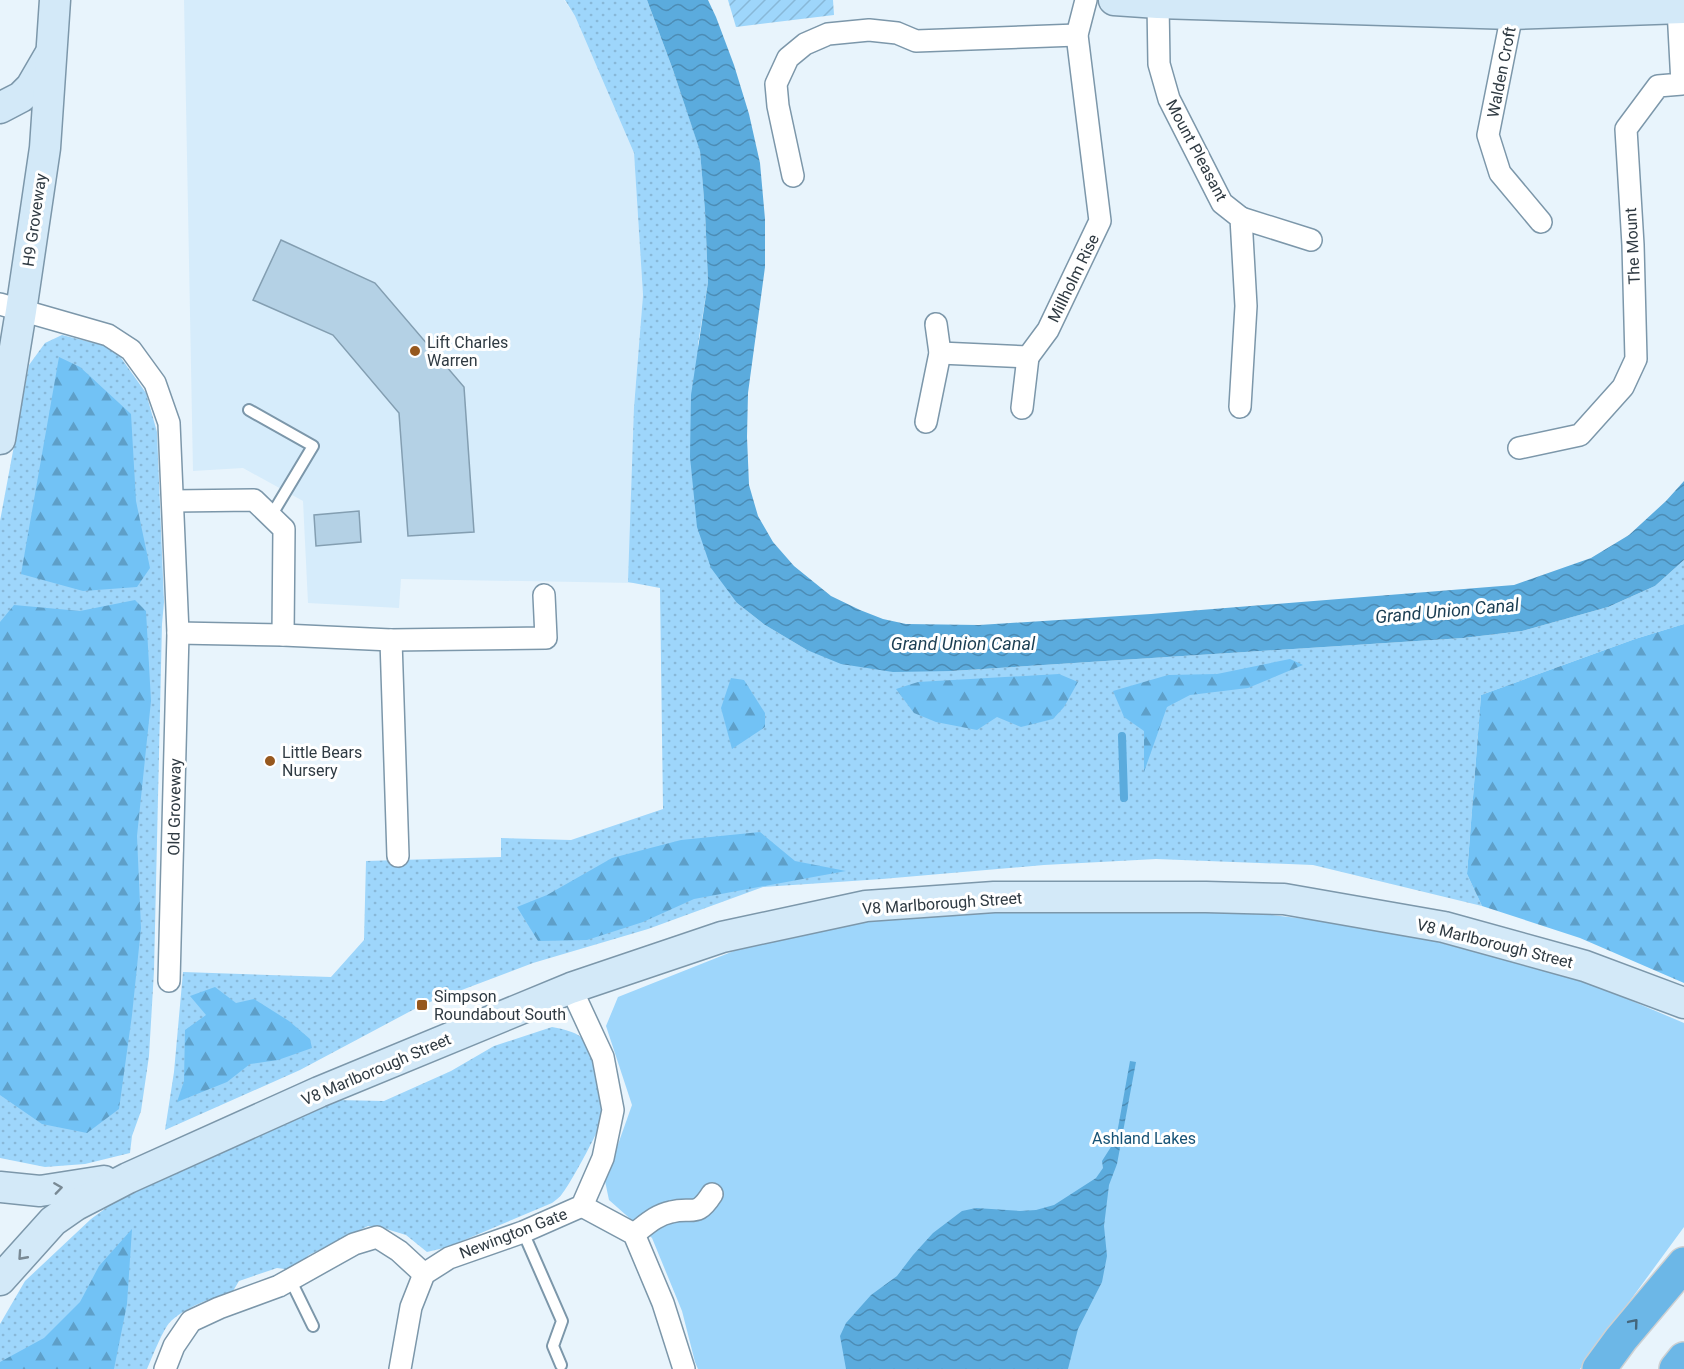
<svg xmlns="http://www.w3.org/2000/svg" width="1684" height="1369" viewBox="0 0 1684 1369" font-family="Roboto,sans-serif">
<style>
.built{fill:#d6ecfb}
.grass{fill:url(#grass-dots)}
.forest{fill:url(#forest-firs)}
.park{fill:#9ed6fb}
.garden{fill:url(#garden-furrows)}
.water{fill:url(#water-waves)}
.lines{fill:none;stroke-linecap:round;stroke-linejoin:round}
.stream{stroke:#5babdd;stroke-width:8}
.building{fill:#b4d1e5;stroke:#839eb1;stroke-width:1.5}
.lane-casing{stroke:#7c97aa;stroke-width:14}
.street-casing{stroke:#7c97aa;stroke-width:24}
.secondary-casing{stroke:#7c97aa;stroke-width:33}
.highway-casing{stroke:#cdd0d2;stroke-width:36}
.lane{stroke:#fff;stroke-width:10}
.street{stroke:#fff;stroke-width:21}
.secondary{stroke:#d3e9f8;stroke-width:30}
.highway{stroke:#6cb7e7;stroke-width:33}
.oneway{stroke:#798994}
.oneway2{stroke:#44667c}
.poi-dot{fill:#96581e;stroke:#fff;stroke-width:2}
.labels{text-anchor:middle;stroke-width:6;stroke-linejoin:round;paint-order:stroke}
.street-label{font-size:16px;fill:#2f3a42;stroke:#fff}
.poi-label{font-size:16px;fill:#2f3a42;stroke:#fff;text-anchor:start}
.park-label{font-size:16px;fill:#175376;stroke:#fff}
.water-label{font-size:18px;font-style:italic;fill:#1b3e53;stroke:#fff}
</style>
<defs>
<pattern id="grass-dots" width="8" height="8" patternUnits="userSpaceOnUse" patternTransform="scale(1.5)"><rect width="8" height="8" fill="#9ed6fb"/><path d="M2 2h.1M6 6h.1" fill="none" stroke="#88b8d8" stroke-width="1.8" stroke-linecap="round"/></pattern>
<pattern id="forest-firs" width="22" height="20" patternUnits="userSpaceOnUse" patternTransform="scale(1.5)"><rect width="22" height="20" fill="#72c2f5"/><path d="M5 1l3.5 6h-7zM16 11l3.5 6h-7z" fill="#5e9fc8"/></pattern>
<pattern id="garden-furrows" width="10" height="10" patternUnits="userSpaceOnUse" patternTransform="scale(1.5)"><rect width="10" height="10" fill="#9ed6fb"/><path d="M-1 1l2-2M0 10L10 0M9 11l2-2" fill="none" stroke="#88b8d8"/></pattern>
<pattern id="water-waves" width="16" height="10" patternUnits="userSpaceOnUse" patternTransform="scale(1.5)"><rect width="16" height="10" fill="#5babdd"/><path d="M0 5q4-4 8 0t8 0" fill="none" stroke="#4c8cb5"/></pattern>
</defs>
<rect width="100%" height="100%" fill="#e8f4fc"/>
<path class="built" d="M184,0H564L575,16L634,153L643,295L634,406L633,583L401,579L399,608L308,603L303,501L243,468L193,471Z"/>
<g class="grass">
<path d="M565,0H647L673,70L700,150L705,211L708,282L698,344L737,603L765,625L807,650L951,671L1463,638L1522,631L1608,607L1655,586L1684,560V624L1635,639L1481,695L1467,874L1482,906L1313,865L1156,859L1044,865L882,879L763,887L648,929L533,963L422,1005L300,1070L165,1130L174,1072L183,972L331,977L364,940L366,861L501,857V838L571,840L663,809L660,588L628,582L634,407L643,295L634,153L575,16Z"/>
<path d="M62,335L114,348L146,393L157,432L164,602L162,624L154,971L149,1056L141,1111L132,1136L130,1153L85,1164L45,1167L0,1158V521L29,365L45,343Z"/>
<path d="M552,1027C562,1029 574,1031 582,1038C589,1045 607,1102 605,1112C604,1122 570,1185 562,1194C560,1197 556,1200 552,1203L448,1247L427,1252L406,1235L383,1228L368,1226L309,1255L293,1270L277,1268L239,1281L230,1296C215,1294 176,1312 167,1326C159,1339 153,1355 147,1369H0V1324L25,1281L91,1219L128,1192L336,1100L384,1101L451,1071L494,1046Z"/>
</g>
<g class="forest">
<path d="M59,357L80,367L131,414L136,501L150,568L137,587L83,591L21,574Z"/>
<path d="M135,600L146,611L151,701L137,836L141,928L132,1015L119,1109L87,1133L42,1124L0,1095V622L14,605L80,611Z"/>
<path d="M1684,624V983L1580,938L1482,906L1467,874L1481,695L1635,639Z"/>
<path d="M1290,659L1303,665L1248,688L1190,695L1167,707L1144,772V731L1124,717L1113,691L1168,675L1217,674Z"/>
<path d="M1059,674L1078,682L1064,707L1053,719L1021,727L997,717L977,730L936,722L914,713L896,689L918,682Z"/>
<path d="M731,678L744,680L765,713V727L732,749L721,708Z"/>
<path d="M760,832L795,861L846,871L694,899L643,922L587,940L538,941L517,907L547,895L612,858L681,840Z"/>
<path d="M215,987L236,1003L254,999L289,1021L310,1039L312,1048L278,1060L250,1064L227,1082L177,1102L184,1081L185,1030L206,1015L190,996Z"/>
<path d="M132,1229L127,1304L114,1369H0V1362L44,1338L80,1302L99,1266Z"/>
</g>
<path class="park" d="M1001,907H1207L1388,929L1585,981L1684,1023V1227L1580,1369H698L695,1362L682,1311L652,1238L609,1200L605,1181L632,1105L606,1026L618,997L749,945L874,920Z"/>
<path class="garden" d="M728,0H833L834,15L736,27Z"/>
<g class="water">
<path d="M647,0H708L716,17L734,65L749,114L760,163L765,219V267L748,393L747,437L749,485L758,516L773,542L794,566L831,596L860,610L883,619L906,624L979,625L1151,614L1514,585L1591,558L1629,535L1666,501L1684,481V560L1655,586L1608,607L1522,631L1463,638L951,671L893,672L841,664L807,650L765,625L737,603L711,568L697,527L690,457L691,395L708,282L705,211L700,151L673,70Z"/>
<path d="M1130,1061L1136,1062L1117,1164L1109,1185L1104,1226L1107,1256L1102,1282L1078,1329L1068,1369H846L840,1336L846,1323L871,1295L897,1276L913,1255L933,1233L962,1211L976,1208L1020,1211L1036,1210L1054,1205L1096,1178L1103,1168L1102,1161L1116,1139Z"/>
</g>
<g class="lines">
<path class="stream" d="M1122,736L1124,798"/>
</g>
<g class="building">
<path d="M281,240L375,283L464,387L474,532L408,536L399,413L333,335L253,300Z"/>
<path d="M359,511L361,542L316,546L314,515Z"/>
</g>
<g class="lines">
<defs>
<g id="lane">
<path d="M249,410L313,446L271,516"/>
<path d="M523,1232L562,1321L553,1346L561,1365"/>
<path d="M290,1279L313,1326"/>
</g>
<g id="street">
<path d="M1158,3L1159,64L1169,99L1222,203L1241,218L1246,306L1240,407"/>
<path d="M1512,14L1488,135L1500,173L1541,222"/>
<path d="M793,176L778,106L776,84L788,58L805,44L828,34L869,30L897,33L916,41L1077,35"/>
<path d="M1241,218L1311,240"/>
<path d="M0,304L108,335L131,350L155,383L169,423L178,633L169,981"/>
<path d="M940,353L1028,357L1048,330L1100,221L1077,35L1086,0"/>
<path d="M1022,408L1028,357"/>
<path d="M926,422L940,353L936,324"/>
<path d="M1519,448L1580,435L1623,387L1636,359L1633,245L1626,129L1658,86L1682,84L1678,9"/>
<path d="M173,501L254,500L284,529L283,635"/>
<path d="M178,633L283,635L391,640L546,638L544,595"/>
<path d="M391,640L398,856"/>
<path d="M582,1206L634,1234L663,1303L684,1369"/>
<path d="M634,1234C646,1225 656,1215 671,1212C693,1206 696,1219 712,1194"/>
<path d="M165,1369L174,1346L191,1321L219,1308L279,1286L354,1244L377,1237L399,1251L424,1274"/>
<path d="M400,1369L411,1307L424,1274L449,1258L523,1232L582,1206L603,1158L613,1110L603,1057L571,988"/>
</g>
<g id="secondary">
<path d="M1114,0L1158,3L1512,14L1684,8"/>
<path d="M0,108L21,97L31,87L49,56"/>
<path d="M0,439L21,311L45,148L55,0"/>
<path d="M0,1187L40,1191L104,1181"/>
<path d="M0,1280L53,1221L76,1205L128,1178L319,1092L571,988L722,937L866,906L994,897H1206L1284,899L1444,927L1585,966L1684,1003"/>
</g>
<g id="highway">
<path d="M1599,1369L1621,1339L1684,1264"/>
<path d="M1676,1369L1684,1359"/>
</g>
</defs>
<use href="#lane" class="lane-casing"/>
<use href="#street" class="street-casing"/>
<use href="#secondary" class="secondary-casing"/>
<use href="#highway" class="highway-casing"/>
<use href="#lane" class="lane"/>
<use href="#street" class="street"/>
<use href="#secondary" class="secondary"/>
<use href="#highway" class="highway"/>
</g>
<defs><path id="oneway-chevron" d="M-2-3.5L2.5 0L-2 3.5" fill="none" stroke-width="1.6" stroke-linecap="round" stroke-linejoin="round" transform="scale(1.5)"/></defs>
<g class="oneway">
<use href="#oneway-chevron" transform="translate(58 1188) rotate(-8)"/>
<use href="#oneway-chevron" transform="translate(22 1256) rotate(132)"/>
</g>
<use class="oneway2" href="#oneway-chevron" transform="translate(1634 1323) rotate(-50)"/>
<g class="poi-dot">
<circle cx="415" cy="351" r="6"/>
<circle cx="270" cy="761" r="6"/>
<rect x="416" y="999" width="12" height="12" rx="3"/>
</g>
<g class="labels">
<g class="street-label">
<text transform="translate(1501 72) rotate(-79)" y="6">Walden Croft</text>
<text transform="translate(1197 150) rotate(62)" y="6">Mount Pleasant</text>
<text transform="translate(34 220) rotate(-82)" y="6">H9 Groveway</text>
<text transform="translate(1632 246) rotate(-93)" y="6">The Mount</text>
<text transform="translate(1073 278) rotate(-64)" y="6">Millholm Rise</text>
<text transform="translate(174 807) rotate(-89)" y="6">Old Groveway</text>
<text transform="translate(942 903) rotate(-4)" y="6">V8 Marlborough Street</text>
<text transform="translate(1495 943) rotate(14)" y="6">V8 Marlborough Street</text>
<text transform="translate(376 1069) rotate(-23)" y="6">V8 Marlborough Street</text>
<text transform="translate(513 1233) rotate(-21)" y="6">Newington Gate</text>
</g>
<g class="poi-label">
<text x="427" y="348">Lift Charles<tspan x="427" dy="18">Warren</tspan></text>
<text x="282" y="758">Little Bears<tspan x="282" dy="18">Nursery</tspan></text>
<text x="434" y="1002">Simpson<tspan x="434" dy="18">Roundabout South</tspan></text>
</g>
<g class="park-label">
<text x="1144" y="1144">Ashland Lakes</text>
</g>
<g class="water-label">
<text transform="translate(1447 611) rotate(-5)" y="6">Grand Union Canal</text>
<text x="963" y="650">Grand Union Canal</text>
</g>
</g>
</svg>
